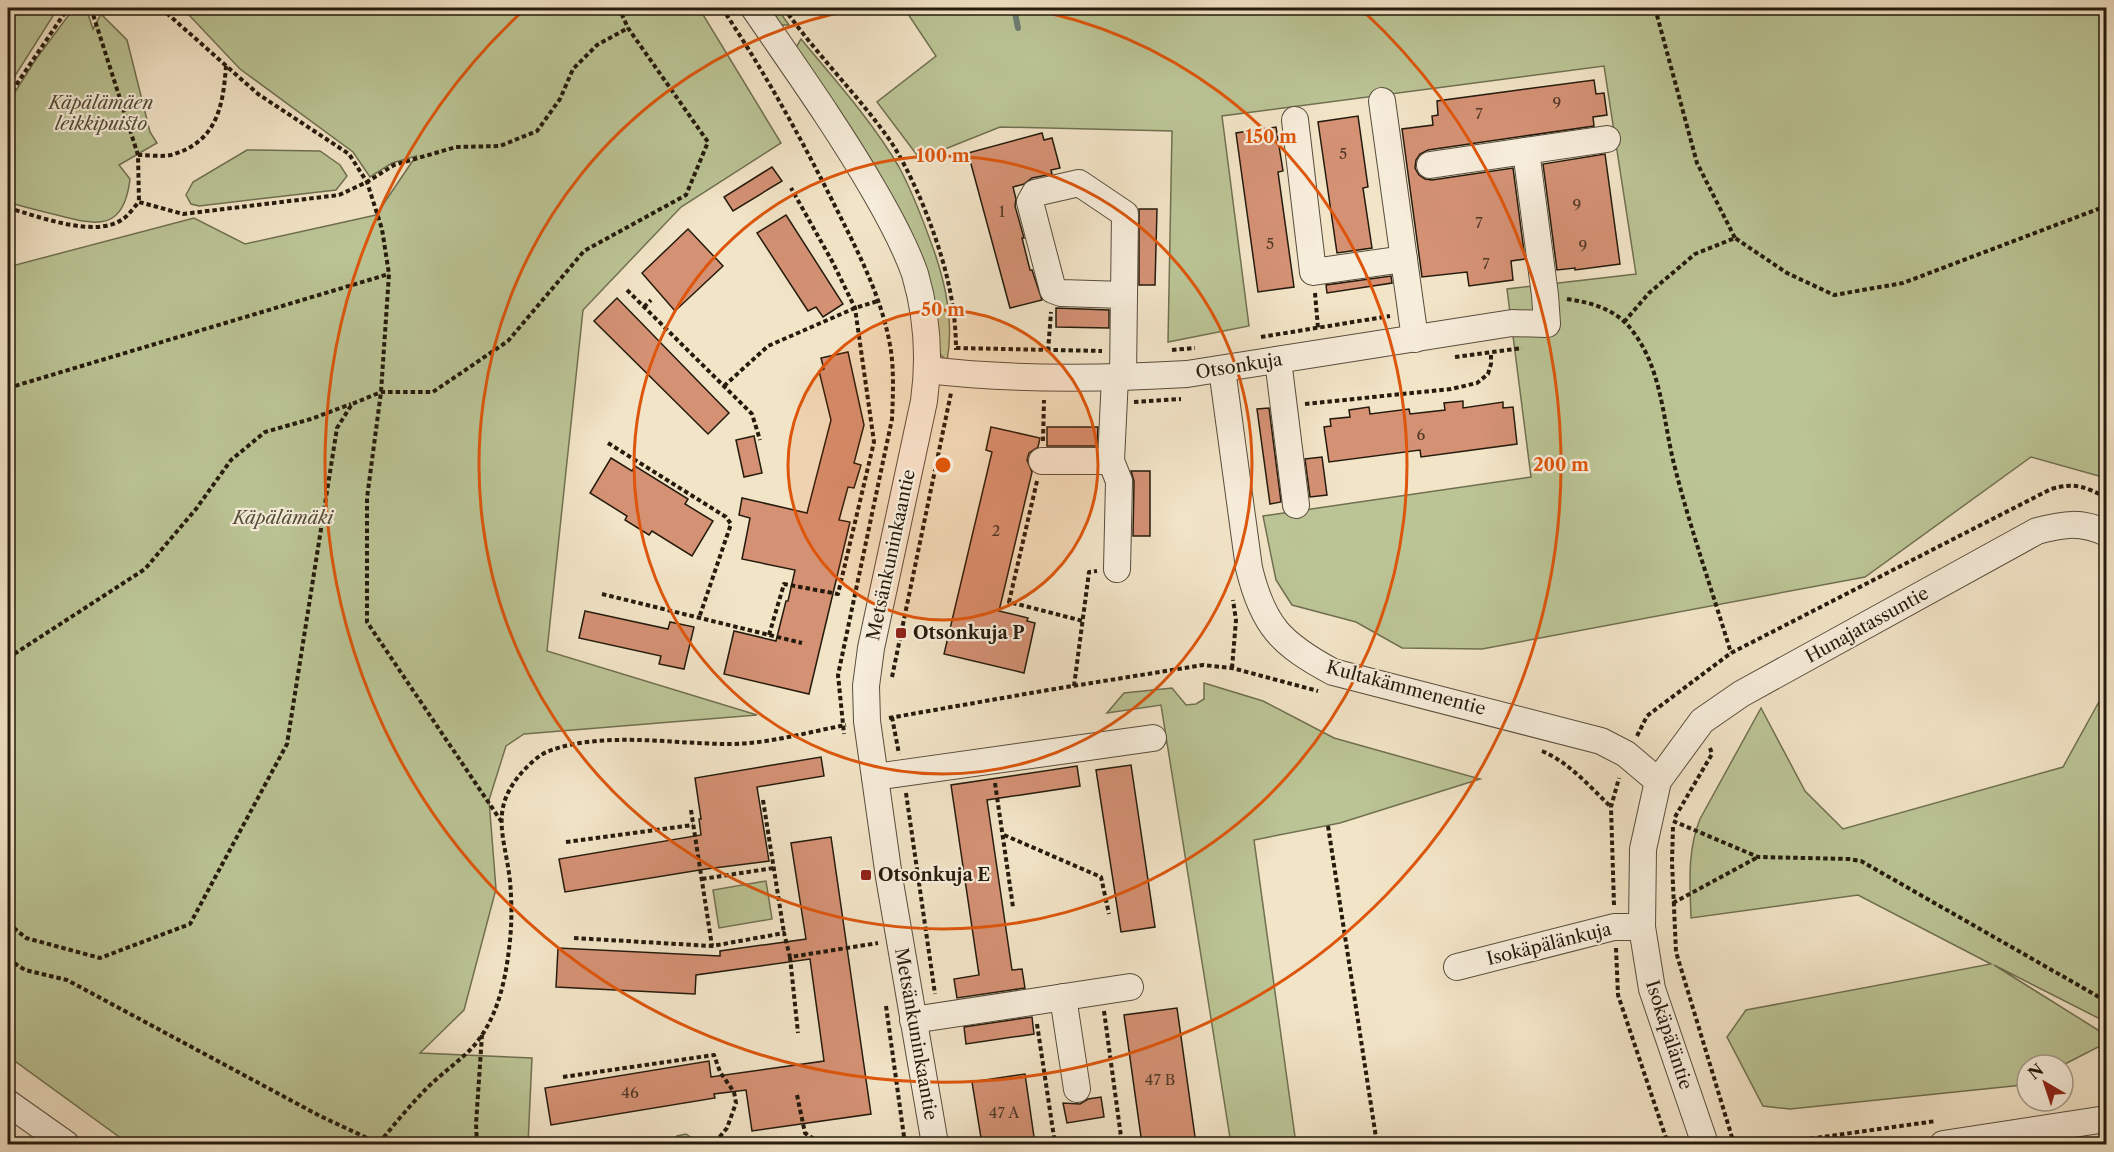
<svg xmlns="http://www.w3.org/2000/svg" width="2114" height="1152" viewBox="0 0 2114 1152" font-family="'Libre Caslon Text',serif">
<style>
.green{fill:#bbc495;stroke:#707051;stroke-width:1.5}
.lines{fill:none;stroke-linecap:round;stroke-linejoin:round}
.stream{stroke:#6c7d72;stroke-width:6}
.building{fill:#d49174;stroke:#251b0d;stroke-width:1.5}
.minor-casing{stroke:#584d3c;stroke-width:28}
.path{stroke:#251b0d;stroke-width:4;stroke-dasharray:4.5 3;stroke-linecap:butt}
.minor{stroke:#f7eddb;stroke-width:26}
.ring{fill:none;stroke:#de560c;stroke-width:3}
.poi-dot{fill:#8f2418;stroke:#f7eddb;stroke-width:2}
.labels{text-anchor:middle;stroke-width:4.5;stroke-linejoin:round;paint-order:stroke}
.number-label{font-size:15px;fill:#513827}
.park-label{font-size:18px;font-style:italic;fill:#524e36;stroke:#f7eddb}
.street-label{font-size:18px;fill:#251b0d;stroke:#f7eddb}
.poi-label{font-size:18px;font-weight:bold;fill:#251b0d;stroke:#f7eddb;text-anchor:start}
.centre{fill:#de560c;stroke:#f7eddb;stroke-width:3}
.ring-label{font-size:18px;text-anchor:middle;font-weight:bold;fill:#de560c;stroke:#f7eddb;stroke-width:4.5;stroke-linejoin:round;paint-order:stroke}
</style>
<rect width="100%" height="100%" fill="#f2e4c7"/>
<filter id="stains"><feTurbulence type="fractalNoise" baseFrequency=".00333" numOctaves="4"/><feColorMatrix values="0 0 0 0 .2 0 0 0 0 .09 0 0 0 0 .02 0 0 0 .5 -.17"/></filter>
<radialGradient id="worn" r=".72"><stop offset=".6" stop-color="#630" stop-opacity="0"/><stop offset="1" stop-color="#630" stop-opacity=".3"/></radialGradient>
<g class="green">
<path d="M18,8H58L8,87V14Z"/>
<path d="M74,8H86L93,29L101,14L127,40L150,132L157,143L119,165L130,179C124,231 98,226 57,215C40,211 24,207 8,202V103L36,59Z"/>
<path d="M190,8H699L781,143L681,207L583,310L547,651L757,715L524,734L506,746L489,800L496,889L464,1010L420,1053L532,1058L528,1144H129L8,1056V267L194,218L245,244L376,215L416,156L392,163L370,177L353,152L240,69L187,13Z"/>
<path d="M768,8H777L789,25H780Z"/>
<path d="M904,8H2106V478L2031,457L1865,577L1482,649L1402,648L1356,622L1292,605L1276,580L1263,516L1531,477L1507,289L1636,274L1604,66L1222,116L1249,326L1168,342L1172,131L1000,127L920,159L877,102L936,56Z"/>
<path d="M801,39C835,80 872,121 899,167C913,193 923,220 933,248C946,284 954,323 947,361L939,353L909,227L895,201L795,49Z"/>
<path d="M247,150L320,151L340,165L347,176L336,190L199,206L191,204L186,195L193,182Z"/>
<path d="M1204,683L1263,701L1334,738L1480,779L1340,823L1254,840L1296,1144H1231L1161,705L1107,713L1124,693L1172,688L1186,705L1196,704L1204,699Z"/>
<path d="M2106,689V1022L1994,965L2106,1035V1043L2063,1065H2027V1083L2023,1085L1790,1109L1763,1106L1727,1037L1746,1010L1991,964L1858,895L1691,918C1690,884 1687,851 1700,819L1761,708L1805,791L1843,829L2063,767Z"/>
<path d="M766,881L772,919L719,928L713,890Z"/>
<path d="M686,1134L701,1144H671L677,1136Z"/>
</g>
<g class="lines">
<path class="stream" d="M1014,8L1018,28"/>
</g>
<g class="building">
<path d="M1594,80L1596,94L1604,93L1607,115L1593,117L1594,126L1428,150L1420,154L1416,160L1415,168L1419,175L1425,179L1432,180L1513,168L1525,259L1511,261L1513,280L1469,286L1467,272L1422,277L1402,129L1433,125L1432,116L1438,115L1437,101Z"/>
<path d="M1358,116L1368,187L1363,188L1372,248L1337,253L1318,122Z"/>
<path d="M1276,127L1283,171L1278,172L1294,287L1258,292L1236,133Z"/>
<path d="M1042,133L1044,140L1052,138L1060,168L1051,170L1052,174L1032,178L1024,184L1013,187L1016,199L1015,206L1024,238H1022L1030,270H1032L1042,300L1010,308L968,153Z"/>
<path d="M1605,154L1620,264L1575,270V268L1557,270L1543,164Z"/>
<path d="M772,167L782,181L733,211L724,197Z"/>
<path d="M1139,209H1157L1155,285H1139Z"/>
<path d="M786,215L843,304L823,317L816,307L808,311L757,233Z"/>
<path d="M688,229L723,266L675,311L642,273Z"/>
<path d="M1391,276L1392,283L1327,293L1326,285Z"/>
<path d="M617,298L729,413L708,434L594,321Z"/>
<path d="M1056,308L1109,310V328L1056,327Z"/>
<path d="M848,352L864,425L854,463L861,465L854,488L848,487L839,520L850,522L809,694L724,674L734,631L776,641L786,601H788L795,570L742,559L750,518L739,515L742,498L807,513L831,420L819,371L824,369L821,358Z"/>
<path d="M1463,401V408L1503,402V408L1513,407L1517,444L1421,457L1420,450L1329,462L1324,427L1331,426L1330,419L1350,417L1349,410L1369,407L1370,414L1409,409L1410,414L1445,410L1444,403Z"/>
<path d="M1269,408L1281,502L1270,504L1257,409Z"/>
<path d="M991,427L1040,438L1038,447L1029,453L1027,460L1032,472L999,611L1028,618L1027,621L1035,623L1024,673L944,654L992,452L986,450Z"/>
<path d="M1047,427H1098L1097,446H1047Z"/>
<path d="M754,436L762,473L744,477L736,440Z"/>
<path d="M1322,457L1327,495L1310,497L1305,459Z"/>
<path d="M611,458L632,471L635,466L688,499L685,504L713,521L692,556L652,531L649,535L625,520L627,516L590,493Z"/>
<path d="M1131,471H1150V536H1133L1134,481Z"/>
<path d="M585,611L668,629L670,622L694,627L684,669L659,664L661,656L579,638Z"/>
<path d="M821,757L824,776L757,787L769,861L706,869L565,892L559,859L701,835L699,819H701L695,778Z"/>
<path d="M1131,765L1155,927L1121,932L1096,770Z"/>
<path d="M1077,766L1080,786L987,800L1012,970L1022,969L1025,988L957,998L954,979L979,975L951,785Z"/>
<path d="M831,837L871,1114L752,1131L746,1090L714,1094L715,1098L551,1125L545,1088L709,1061L711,1077L824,1061L810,959L696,975L695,994L556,987L558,948L720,956V951L806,939L791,843Z"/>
<path d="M1177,1008L1196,1144H1142L1124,1015Z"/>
<path d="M1032,1017L1034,1034L966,1044L964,1027Z"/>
<path d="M1025,1074L1035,1144H982L972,1082Z"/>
<path d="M1101,1097L1104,1117L1067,1123L1063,1103L1080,1104L1088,1099Z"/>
</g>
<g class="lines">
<defs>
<g id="minor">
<path d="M754,8C795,68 838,128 875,192C890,218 905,245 915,274C927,315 930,358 924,401L871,648L866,686L867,721L889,877L935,1144"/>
<path d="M1382,101L1415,339"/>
<path d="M1295,120L1313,272L1404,259"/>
<path d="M1430,165L1607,139"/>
<path d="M1278,360L1296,505"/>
<path d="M1222,369L1249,568C1263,626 1281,644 1333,672L1601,741L1626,754L1658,781"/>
<path d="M928,370C1011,380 1103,379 1187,374L1512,323L1547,324L1545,295L1526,151"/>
<path d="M1115,377L1111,461L1119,481L1117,569"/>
<path d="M1123,377L1125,214L1079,183L1035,193L1030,202L1053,290L1061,293L1124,295"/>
<path d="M1042,461H1111"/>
<path d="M875,777L1153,738"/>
<path d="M1457,967L1614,927H1642"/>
<path d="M1063,997L1077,1089"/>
<path d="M913,1020L1130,987"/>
<path d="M8,1103L66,1144"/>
<path d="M1705,1144L1652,989L1642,927L1643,849L1658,781L1702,721L1741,694L2037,531C2064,524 2081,521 2106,533"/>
<path d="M1943,1144L2106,1119"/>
</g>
</defs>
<use href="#minor" class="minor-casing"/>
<g class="path">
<path d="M91,8L138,155L139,202"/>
<path d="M161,8L258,94L349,154L367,182L382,229L389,274L381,392L367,498V622L501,821"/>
<path d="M722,8C764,71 801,138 835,206C858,252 883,299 891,351C894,373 893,396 892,419L838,675L844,734"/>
<path d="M784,8C816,54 857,94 889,139C902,158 912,180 921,200C941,249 956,296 956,350"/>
<path d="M1655,8L1697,163L1735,238"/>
<path d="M8,97L68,8"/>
<path d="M138,155C148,155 161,157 171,155C217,142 223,107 226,66"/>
<path d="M8,208C38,216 95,239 123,219C129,215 134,207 139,202L183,214L339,195L367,182L394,165L456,147L500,146L537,131L560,99L573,69L597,45L628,28"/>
<path d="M627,290L752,414L760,440"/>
<path d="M1315,293L1318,328"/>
<path d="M1567,299C1594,303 1618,310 1634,333C1662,371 1663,420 1674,464C1690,528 1712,590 1731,653"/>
<path d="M644,307L651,300"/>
<path d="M1624,322L1649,293L1695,254L1735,238L1787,273L1834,295L1903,283L2106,206"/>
<path d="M1261,337L1390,316"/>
<path d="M956,348L1102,351"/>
<path d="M1172,350L1195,348"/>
<path d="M1048,351L1051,312"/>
<path d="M1455,357L1522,348"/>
<path d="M724,386L768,346L855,308L878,301"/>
<path d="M8,388L389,274"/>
<path d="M1134,402L1181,399"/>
<path d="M1305,404L1451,389L1477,383L1488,374L1491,364V352"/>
<path d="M1043,441L1044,400"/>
<path d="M608,443L726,517L731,524L699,618"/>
<path d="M1037,481L1009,602L1083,621"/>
<path d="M602,594L802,643"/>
<path d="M769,635L784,584L838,594L874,442L855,308L832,261L791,188"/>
<path d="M8,658L145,569L196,509L231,460L265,432L311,419L351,404"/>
<path d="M1232,668L1236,620L1233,600"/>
<path d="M892,677L951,393"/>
<path d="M1074,686L1089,572L1097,571"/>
<path d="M892,717L899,754"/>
<path d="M889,718L1048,690L1203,665L1232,668L1318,691"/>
<path d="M2106,735L2101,763L2106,779"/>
<path d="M1637,736L1647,716L1731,653L2051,489C2076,482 2084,487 2106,497"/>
<path d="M1542,751C1570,763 1590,787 1611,807"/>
<path d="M995,783L1013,907"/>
<path d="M906,793L935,994"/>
<path d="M763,800L784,933"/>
<path d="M691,810L712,946"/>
<path d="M1675,817L1712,754L1710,748"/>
<path d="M1673,821L1758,857L1849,859L1861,861L2106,1001"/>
<path d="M1328,826L1377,1144"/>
<path d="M1673,827L1672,862L1676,952L1734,1144"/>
<path d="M1004,835L1101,877L1109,914"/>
<path d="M566,842L693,825"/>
<path d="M702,879L774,868"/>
<path d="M1673,903L1758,857"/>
<path d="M1614,905L1611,807L1619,778"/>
<path d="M8,923L26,938L100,958L190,924L287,744L337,428L352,404L381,392H433L508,341L584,251L686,195L708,142L628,28L619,8"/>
<path d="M574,938L712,946L784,933L790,957L878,943"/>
<path d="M1616,948L1618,995L1668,1144"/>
<path d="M790,957L798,1033"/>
<path d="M8,959L25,970L67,980L320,1116L380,1144"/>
<path d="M886,1006L905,1144"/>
<path d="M1104,1011L1122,1144"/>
<path d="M1037,1024L1055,1144"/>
<path d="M563,1077L714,1055L720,1072L734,1092L736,1103L727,1128L714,1144"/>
<path d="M797,1095L805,1133L821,1144"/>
<path d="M379,1143C394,1125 410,1105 427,1088C441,1074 457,1063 471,1049C496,1022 505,984 509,949C512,926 512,904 510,881C505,836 488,809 524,770C531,763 540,754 549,751C602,731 673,744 729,744C768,744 808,732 846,725"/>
<path d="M477,1144L476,1124L482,1035"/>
<path d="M1773,1144L1936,1121"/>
</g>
<use href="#minor" class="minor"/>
</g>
<circle cx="943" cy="465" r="155" fill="#de560c" fill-opacity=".12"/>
<g class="ring">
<circle cx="943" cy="465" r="155"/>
<circle cx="943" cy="465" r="309"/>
<path d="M1024 8A464 464 0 1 1 862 8"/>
<path d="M1361 9A618 618 0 1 1 525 9"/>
</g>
<g class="poi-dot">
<rect x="895" y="627" width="12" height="12" rx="3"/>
<rect x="860" y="869" width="12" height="12" rx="3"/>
</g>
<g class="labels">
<g class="number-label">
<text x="1557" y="108">9</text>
<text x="1479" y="119">7</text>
<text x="1343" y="159">5</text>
<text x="1577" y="210">9</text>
<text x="1002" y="217">1</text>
<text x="1479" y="228">7</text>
<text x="1270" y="249">5</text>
<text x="1583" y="251">9</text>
<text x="1486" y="269">7</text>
<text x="1421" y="440">6</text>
<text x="996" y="536">2</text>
<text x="1160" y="1085">47 B</text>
<text x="630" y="1098">46</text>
<text x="1004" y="1118">47 A</text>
</g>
<g class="park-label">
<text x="101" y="109">Käpälämäen<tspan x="101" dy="21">leikkipuisto</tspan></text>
<text x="283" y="524">Käpälämäki</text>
</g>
<g class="street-label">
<text transform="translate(1239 366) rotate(-9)" y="6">Otsonkuja</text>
<text transform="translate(891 555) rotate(-78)" y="6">Metsänkuninkaantie</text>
<text transform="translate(1867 625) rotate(-29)" y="6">Hunajatassuntie</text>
<text transform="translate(1406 688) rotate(15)" y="6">Kultakämmenentie</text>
<text transform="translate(1549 944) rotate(-14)" y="6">Isokäpälänkuja</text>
<text transform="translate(916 1034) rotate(80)" y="6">Metsänkuninkaantie</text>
<text transform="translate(1669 1035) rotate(72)" y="6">Isokäpäläntie</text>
</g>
<g class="poi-label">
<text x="913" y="639">Otsonkuja P</text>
<text x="878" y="881">Otsonkuja E</text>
</g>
</g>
<circle cx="943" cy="465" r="9" class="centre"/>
<g class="ring-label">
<text x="1271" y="143">150 m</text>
<text x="943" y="162">100 m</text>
<text x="943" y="316">50 m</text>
<text x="1561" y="471">200 m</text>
</g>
<rect width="2114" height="1152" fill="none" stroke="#f2e4c7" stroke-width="30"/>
<rect x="9" y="9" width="2096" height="1134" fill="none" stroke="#251b0d" stroke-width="3"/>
<rect x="15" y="15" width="2084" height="1122" fill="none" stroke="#251b0d" stroke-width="1.5"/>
<g transform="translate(2045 1083) rotate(321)"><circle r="28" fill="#f7eddb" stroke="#a39989" stroke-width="1.5"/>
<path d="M0-4.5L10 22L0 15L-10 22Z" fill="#8f2418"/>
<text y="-9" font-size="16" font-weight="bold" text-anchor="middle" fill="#251b0d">N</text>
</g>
<rect width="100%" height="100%" filter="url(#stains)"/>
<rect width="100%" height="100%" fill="url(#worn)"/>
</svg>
